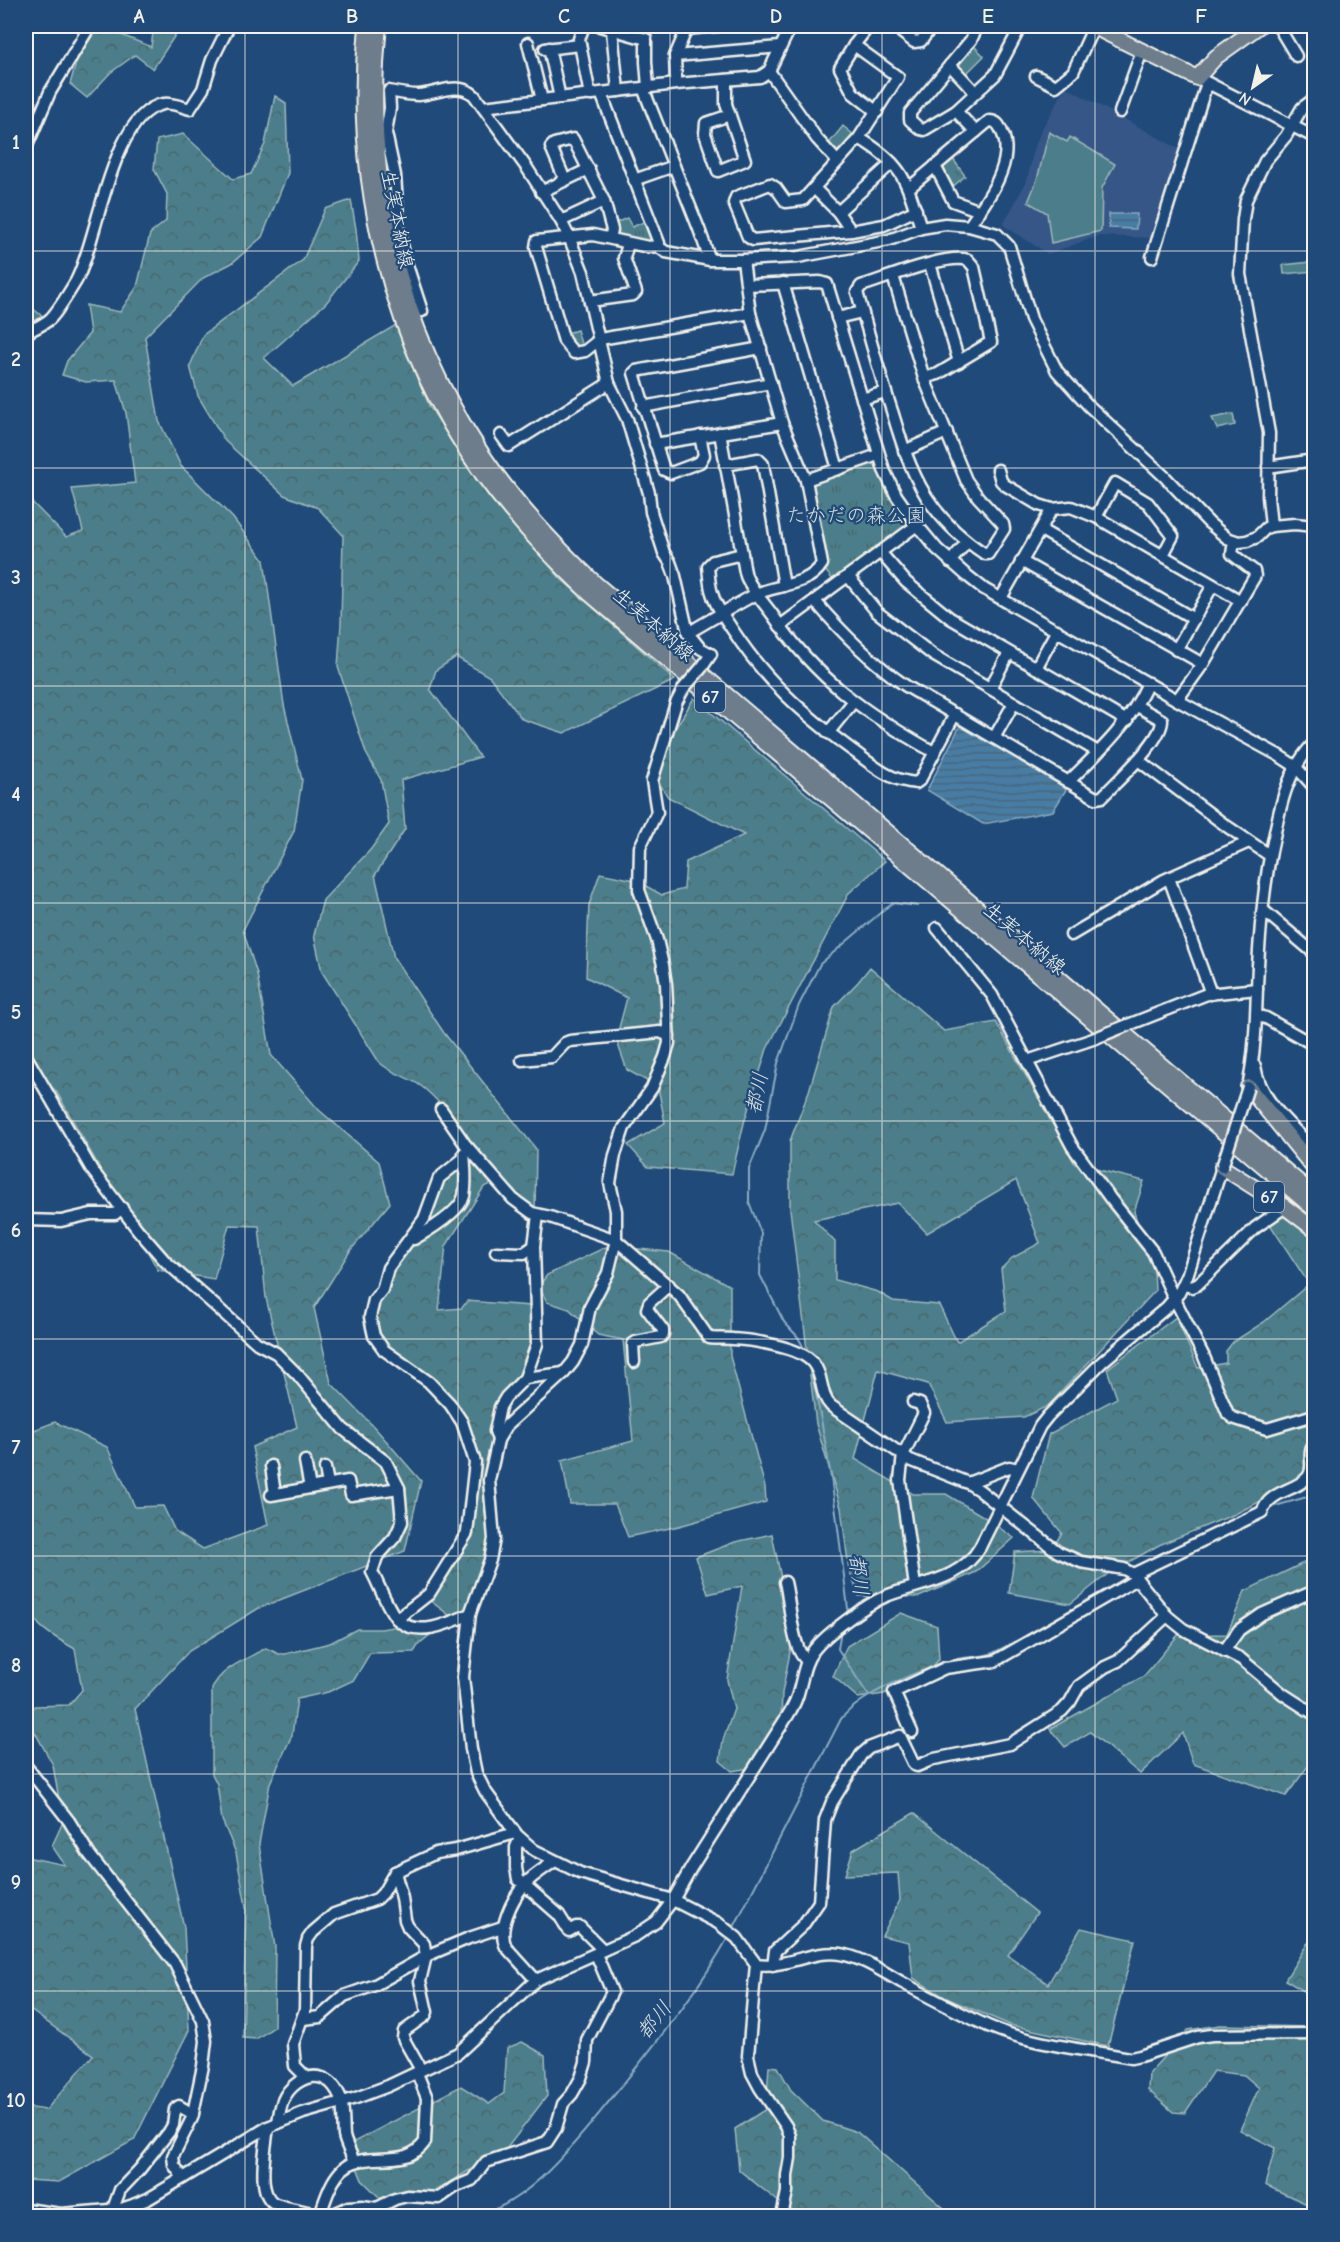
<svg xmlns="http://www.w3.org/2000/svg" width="1340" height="2242" viewBox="0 0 1340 2242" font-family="'Comic Neue','Klee One',sans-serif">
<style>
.built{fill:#345787}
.grass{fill:url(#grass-tufts);stroke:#a0b8b9;stroke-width:1.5}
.forest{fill:url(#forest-crowns);stroke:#a0b8b9;stroke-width:1.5;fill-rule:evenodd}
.garden{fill:#4b7e8a;stroke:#a0b8b9;stroke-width:1.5}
.water{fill:url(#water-rules);stroke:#8cabbf;stroke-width:1.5}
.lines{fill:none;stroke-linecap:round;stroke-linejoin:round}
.stream{stroke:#8cabbf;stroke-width:2}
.minor-casing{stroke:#f4f1e8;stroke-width:15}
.major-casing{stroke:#f4f1e8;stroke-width:18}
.minor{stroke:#1f4a7a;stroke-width:10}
.major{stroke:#6d7d8c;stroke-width:14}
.minor-bridge-casing{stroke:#f4f1e8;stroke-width:15;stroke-linecap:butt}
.minor-bridge{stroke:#1f4a7a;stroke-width:10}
.grid{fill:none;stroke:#f4f1e8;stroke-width:1.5;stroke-opacity:0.55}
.labels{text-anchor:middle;stroke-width:4.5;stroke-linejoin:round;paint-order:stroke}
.shield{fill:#1f4a7a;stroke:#b4bfc7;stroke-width:1.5}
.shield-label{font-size:18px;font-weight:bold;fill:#f4f1e8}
.street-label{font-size:20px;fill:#f4f1e8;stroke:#1f4a7a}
.park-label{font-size:20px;fill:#dbe0da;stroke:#1f4a7a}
.water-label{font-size:21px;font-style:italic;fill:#dadfde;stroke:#1f4a7a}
.neatline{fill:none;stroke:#f4f1e8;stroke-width:2}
.grid-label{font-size:20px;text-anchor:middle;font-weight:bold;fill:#f4f1e8}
</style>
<defs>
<pattern id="grass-tufts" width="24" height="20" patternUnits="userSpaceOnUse" patternTransform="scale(1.5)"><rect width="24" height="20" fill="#4b7e8a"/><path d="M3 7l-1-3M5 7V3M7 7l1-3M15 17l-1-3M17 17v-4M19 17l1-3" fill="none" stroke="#4a666b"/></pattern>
<pattern id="forest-crowns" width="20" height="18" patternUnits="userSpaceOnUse" patternTransform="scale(1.5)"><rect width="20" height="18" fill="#4b7e8a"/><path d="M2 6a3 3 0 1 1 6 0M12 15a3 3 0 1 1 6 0" fill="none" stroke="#4a666b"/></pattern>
<pattern id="water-rules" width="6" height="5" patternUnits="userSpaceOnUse" patternTransform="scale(1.5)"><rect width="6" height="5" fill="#477ca4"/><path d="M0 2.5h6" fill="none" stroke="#48657a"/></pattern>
</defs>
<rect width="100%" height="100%" fill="#1f4a7a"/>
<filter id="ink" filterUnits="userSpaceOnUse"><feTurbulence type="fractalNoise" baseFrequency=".0167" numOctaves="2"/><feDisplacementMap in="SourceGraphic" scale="12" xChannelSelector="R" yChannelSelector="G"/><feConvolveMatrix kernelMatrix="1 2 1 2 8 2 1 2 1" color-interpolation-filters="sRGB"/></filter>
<g filter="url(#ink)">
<path class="built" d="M1066,87L1181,150L1154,238L1098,236L1048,254L1003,225L1027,180L1034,149L1041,130Z"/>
<g class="grass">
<path d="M971,43L984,56L966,74L955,64Z"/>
<path d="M843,126L854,135L838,154L826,147Z"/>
<path d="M951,156L965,176L950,189L940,169Z"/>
<path d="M627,218L632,227L646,221L655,241L653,244L613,236V224Z"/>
<path d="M1314,256V277V271L1284,274L1283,265L1311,262Z"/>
<path d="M577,330L582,347L576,350L564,334Z"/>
<path d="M1233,414L1235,425L1217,429L1212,418Z"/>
<path d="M873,461L877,463L895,502L909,523L908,527L834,581L824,569L809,486L812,481Z"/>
</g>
<g class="forest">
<path d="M99,26L151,47L154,26H181L153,69L135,55L110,73L87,98L70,84L78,56Z"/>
<path d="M275,96L286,103L288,173L262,237L232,263L203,278L145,337L159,421L181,466L233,518L264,560L284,705L302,780L294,831L243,930L257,974L271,1055L319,1110L379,1162L390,1203L350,1251L314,1308L331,1383L376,1429L421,1481L405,1551L259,1608L189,1651L135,1709L184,1927L189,2030L134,2140L59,2182L26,2180V2107L46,2110L93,2055L30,2010L26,2014V1857L65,1865L52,1846L63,1822L53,1765L26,1716L35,1706L69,1705L82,1690L75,1649C50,1634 31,1627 26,1596V1433L55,1422L107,1447L135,1507L163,1506L175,1531L203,1549L268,1525L252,1447L297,1427L266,1298L259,1226L229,1225L214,1279L158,1270L56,1091L26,1063V642L29,612L26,593V496L66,537L83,531L72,489L135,483L126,413L116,380L86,382L62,375L67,361L90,333L86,305L120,312L137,287L150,234L166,221L167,194L154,169L157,140L183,134L233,179L251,174L265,144Z"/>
<path d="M351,200L356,229L359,261L326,303L264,358L293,386L396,325L430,408L490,494L560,578L675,680L564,733L522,719L490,677L456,657L436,670L430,689L480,757L401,780L405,829L375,875L394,958L444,1033L536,1149L535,1211C526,1205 515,1199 508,1192C479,1160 459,1119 426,1090C412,1077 392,1075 379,1062L322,972L314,935L323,900L371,849L389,824L381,780L366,753L338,667L341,624L343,535L318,508L284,495L225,441L198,396L190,366L203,335L303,260L325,209Z"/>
<path d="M26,303L42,316L26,356Z"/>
<path d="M694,698L885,861L849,893L767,1049L744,1123L732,1174L648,1167L628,1145L665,1123L658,1087L627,1070L616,1039L627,998L586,977L589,905L600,873L635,880L662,895L684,889L686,862L744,835L668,797L650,769Z"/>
<path d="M870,967L944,1031L996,1022L1075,1164L1144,1181L1134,1212L1154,1270L1155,1291L1048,1406L1024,1417L947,1422L928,1384L878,1370L855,1459L913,1494H946L981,1515L1014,1538L976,1572L919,1597L859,1596L849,1570L841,1508L816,1424L790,1209V1141L809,1091L834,1007L858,982ZM1016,1180L1040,1243L1012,1258L1001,1269L1006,1311L957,1342L939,1305L893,1301L878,1292L835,1280V1242L814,1220L898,1203L927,1233Z"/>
<path d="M466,1150L494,1183L484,1187L446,1246L439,1310L462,1308L467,1301L531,1306L535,1345L526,1372L503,1396L495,1455L493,1542L468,1608L453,1618L428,1599L470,1531L477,1461L465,1423L378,1336L372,1314L389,1274L443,1178Z"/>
<path d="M1273,1185L1314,1225V1474L1235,1514L1159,1545L1109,1573L1070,1604L1009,1593L1015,1552L1051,1550L1062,1533L1033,1498L1049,1434L1117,1398L1107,1369L1176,1317L1198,1368L1226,1363V1351L1233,1342L1264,1322L1309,1284L1262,1212Z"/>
<path d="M608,1246L669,1252L730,1286V1356L765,1487L766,1502L679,1526L628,1537L615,1504H570L562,1460L633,1441L623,1340L598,1335L569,1309L547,1302L539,1286L547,1275Z"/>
<path d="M772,1534L793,1637L782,1693L781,1721L755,1767L732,1771L720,1761L723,1740L734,1709L727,1680L742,1586L708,1594L696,1557L735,1542Z"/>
<path d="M1314,1558V1758L1286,1796L1193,1764L1183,1733L1140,1774L1090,1732L1065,1747L1050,1729L1144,1676L1178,1635L1227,1634L1245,1591Z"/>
<path d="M901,1613L937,1626L939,1659L926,1675L884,1694L858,1698L833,1676L847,1646Z"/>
<path d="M400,1626L437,1629L419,1644L414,1652L370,1653L354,1680L328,1692L297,1699L292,1735L270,1783L259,1844L275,1947L274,2027L256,2039L243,2038L246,1906L236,1853L222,1820L217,1784L212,1774V1689C220,1668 247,1659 266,1648L279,1654H285L330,1643L357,1629H381Z"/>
<path d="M914,1813L1037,1913L1008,1955L1048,1984L1081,1928L1135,1940L1108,2046L1010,2025L946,1998L913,1978L909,1942L882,1936L900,1900L898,1873L845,1875L853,1850Z"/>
<path d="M1314,1938V1997L1285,1980L1307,1944Z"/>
<path d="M1220,2025L1314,2027V2207L1265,2185L1275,2148L1240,2130L1259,2088L1244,2075L1213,2071L1185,2113L1173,2112L1148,2090L1149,2073L1188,2030Z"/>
<path d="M522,2042L545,2055L547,2096L507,2148L428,2195L386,2204L362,2180L348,2145L461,2086L489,2104L504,2093L507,2048Z"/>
<path d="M769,2066L778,2067L791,2090L823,2121L857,2132L953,2216H802L780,2203L739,2170L735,2129L766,2109Z"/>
</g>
<path class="garden" d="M1049,132L1067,142L1070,137L1115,164L1102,188L1101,231L1051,243L1047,213L1028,202L1037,180Z"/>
<g class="water">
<path d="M1109,214H1137L1136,229L1109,228Z"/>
<path d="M960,726L1067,788L1053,811L983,824L927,790Z"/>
</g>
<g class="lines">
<g class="stream">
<path d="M806,1352L798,1337L784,1322L760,1275L761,1233L749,1202V1169L765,1130L778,1063L799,1005L820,964L892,903L918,906"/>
<path d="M810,1367C829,1448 838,1526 848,1609L846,1615"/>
<path d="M1268,1508L1314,1495"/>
<path d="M841,1629L838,1649L868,1695"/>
<path d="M733,1929L841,1719C863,1692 922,1669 957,1659C969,1656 981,1658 993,1653C1039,1630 1084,1603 1129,1577"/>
<path d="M467,2216C527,2213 584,2131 620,2088C659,2039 698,1991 729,1936"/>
</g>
<defs>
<g id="minor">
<path d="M584,26L579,39L590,95"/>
<path d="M600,26L646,39V62L648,87"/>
<path d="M869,26L854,45L840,68L853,93L877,112"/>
<path d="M901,26V32L914,42L921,41L932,26"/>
<path d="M978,26L971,40L910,113V120L920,129L924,130L956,111L995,75L1021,26"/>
<path d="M1278,26L1296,56"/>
<path d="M686,29L718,26"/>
<path d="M612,30L618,91"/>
<path d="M528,43L542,100"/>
<path d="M854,45L898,77L859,138L803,200L786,202L776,188L770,184L736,197L734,203L748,237L753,240L851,231L884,225L916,210"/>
<path d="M549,48L560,98"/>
<path d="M545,49L580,45"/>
<path d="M675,56L780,47"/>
<path d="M950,65L975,92"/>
<path d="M769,71L817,139L837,161"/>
<path d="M1036,76L1056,86L1073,72L1094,26"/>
<path d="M726,80V104L745,160L718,171L705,134L706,123L730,115"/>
<path d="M1202,80L1314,137"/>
<path d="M676,84L675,56L688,26"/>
<path d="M643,88L699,229L710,260"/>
<path d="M601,93L659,243L657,246L648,247L593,235L537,241L536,247L564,341L574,353L585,351L600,339L750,313"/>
<path d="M483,107L676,84L760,77L769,71L791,26"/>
<path d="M956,111L976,132"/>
<path d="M1120,112L1142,51"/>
<path d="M859,138C904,165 906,180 921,228"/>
<path d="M26,148L50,92L90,26"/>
<path d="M935,166L953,201L980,211"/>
<path d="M565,180L551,147L554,144L573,139L604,201L612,230L610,238"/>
<path d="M634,180L674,166"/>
<path d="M814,188L838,212L851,231"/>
<path d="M909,188L989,121C997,121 999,125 1002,132C1016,162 986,202 969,226"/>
<path d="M541,192L589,169"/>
<path d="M838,212L892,163"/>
<path d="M561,221L604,201"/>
<path d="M657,246L666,252L710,260H743L798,257L889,240L921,228L945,224L969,226L997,234L1009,246L1031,319L1057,371L1088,405L1165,477L1209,523L1227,538L1239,542L1247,541L1257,537L1266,528L1271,526L1295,524L1314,526"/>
<path d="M1152,257L1207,83"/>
<path d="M930,264L959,362"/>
<path d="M893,276L924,378L966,480L978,497L1003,524L1004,529L988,554H985C962,539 941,520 926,496C910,470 901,441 892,411C879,372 868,332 857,292L861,286C885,279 946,253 968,260L974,267L991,342L938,374L924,378"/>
<path d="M783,283L838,469"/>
<path d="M747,285L820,282L827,284L884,470L896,495L917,525L937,549L965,574L984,589L1177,700L1278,755L1295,766L1314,787"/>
<path d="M590,301L633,295L636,292L624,258L628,244"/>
<path d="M422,311L406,262L399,231L395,175L386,133L390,108L389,91C399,93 408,95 418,95C437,94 457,81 474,95L527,168L561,221L569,237L583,272L609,383L627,419L649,493L651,512L664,553L670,562L675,576L688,633L700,648L711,654L703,666"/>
<path d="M837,318L862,312"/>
<path d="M26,333C33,329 43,325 50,319C58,311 70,291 76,281C98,241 111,114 163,104C171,102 182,107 190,109L203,89L212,60L229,26"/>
<path d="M862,399L885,392"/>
<path d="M643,407L771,383"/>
<path d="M720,433L742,554"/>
<path d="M501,435L509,446L609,383"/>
<path d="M700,436L704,455L700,462L671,473L664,470L634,373L636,371L761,348"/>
<path d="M655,444L782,423"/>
<path d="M904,451L947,432"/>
<path d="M725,465L758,459L763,464L784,586"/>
<path d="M1268,467L1314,460"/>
<path d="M998,470L1001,481L1005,485L1039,505L1052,509L1071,507L1096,517L1241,601"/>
<path d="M806,480L878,455"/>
<path d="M1096,517L1115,483L1148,503L1173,536L1163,555"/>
<path d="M1271,526L1268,497L1269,433L1240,274L1243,219L1246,200L1265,161L1286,136L1302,108L1314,99"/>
<path d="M1041,530L1194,619"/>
<path d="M880,552L906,582L950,618L1127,721"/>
<path d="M1021,561L1203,664"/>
<path d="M950,562L967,542"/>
<path d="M848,576L877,612L933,655L1098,752"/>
<path d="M1001,598L1052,509"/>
<path d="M815,601C842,633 871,662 906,686L1096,798L1102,797C1116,782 1163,740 1162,720L1137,706"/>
<path d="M780,626L917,525"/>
<path d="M688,633C710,620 732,607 754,595C776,584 808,587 822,564L806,480L782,423L750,313L743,260"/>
<path d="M1176,650L1213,585"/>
<path d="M1036,668L1057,630"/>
<path d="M684,688L676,703L652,781L657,812L640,847L639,890L657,940L663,965L666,984L669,1043L665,1057L652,1088L624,1128L615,1155L610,1183L616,1211V1240L608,1273L590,1307L582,1345L573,1362L564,1373L507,1425L498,1440L489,1480L494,1539L490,1560L470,1614L463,1677L471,1749L476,1773L485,1791L517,1835L534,1850L580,1873L673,1900L718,1923L737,1938L756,1964L748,2056L752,2073L760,2088L786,2126L790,2136V2158L787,2175V2192L782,2216"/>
<path d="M990,688L1009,653"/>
<path d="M1177,700L1203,664L1255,576L1254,571L1232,554L1234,541"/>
<path d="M828,733L853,702"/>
<path d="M994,738L1014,703"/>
<path d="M934,752C866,714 817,680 772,614C764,603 751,589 746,576C744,569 743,561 742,554L713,561L708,566C709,575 709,584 712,593C715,606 725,618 732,629C765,680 803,714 852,750C873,765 889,781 916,783L920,780L955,714"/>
<path d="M1138,760L1225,825L1269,855"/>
<path d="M1068,782C1101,750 1128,726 1148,683"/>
<path d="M1169,878L1211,994"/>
<path d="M1263,910L1314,953"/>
<path d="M937,928L992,995L1072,1146L1110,1198L1153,1252L1171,1292L1204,1357L1228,1414L1233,1418L1267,1429L1314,1415"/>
<path d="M1071,935L1164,880L1249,842"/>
<path d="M1257,1016L1266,1018L1314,1045"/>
<path d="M1128,1025L1207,994L1257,989"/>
<path d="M26,1056L92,1170L138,1230L165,1261L257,1343L276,1353L298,1375L343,1429L386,1462L399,1488L402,1522L395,1537L377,1557L372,1572C378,1583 389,1611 397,1619C416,1639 450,1623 470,1614"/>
<path d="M522,1060L552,1057L565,1043L570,1041L660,1032L669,1036"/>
<path d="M1027,1061L1093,1039"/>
<path d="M1255,1066C1260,1101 1291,1125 1314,1149"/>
<path d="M1248,1087C1255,1053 1256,1022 1257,987C1259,937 1263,886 1274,837C1281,802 1288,770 1314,743"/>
<path d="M441,1109L465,1144L513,1199L532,1213L550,1217L616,1240L679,1295L709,1338C717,1339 725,1338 733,1339C752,1340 801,1347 813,1363C824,1376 819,1394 831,1406L910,1460L968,1483L979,1490L1058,1552L1081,1562L1124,1569L1133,1574L1167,1616L1183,1629L1241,1659L1283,1694L1314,1714"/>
<path d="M26,1220L61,1221L91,1214H115L122,1208"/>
<path d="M414,1239C428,1231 460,1212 464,1196C467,1182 465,1167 464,1153"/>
<path d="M496,1252L524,1253L534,1246"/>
<path d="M1184,1285L1192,1287L1197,1285L1255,1228L1285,1207"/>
<path d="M634,1362L633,1344L636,1342L661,1337L663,1334V1330L647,1309L649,1303L669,1285"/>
<path d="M525,1378L564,1373"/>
<path d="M913,1402L920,1404L924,1413L903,1455L900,1480L915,1586"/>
<path d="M498,1440L495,1431L500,1407L506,1397L525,1378L537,1344L534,1246L538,1215"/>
<path d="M305,1461L310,1488"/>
<path d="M271,1466L275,1494"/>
<path d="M325,1468L328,1484"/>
<path d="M968,1483L1009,1467L1018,1469"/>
<path d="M271,1495L348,1481L351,1495L399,1488"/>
<path d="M1133,1574L1262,1512C1264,1508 1266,1503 1270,1500C1280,1490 1299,1488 1308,1477C1316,1466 1306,1455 1314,1445"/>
<path d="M785,1582C790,1600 792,1653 807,1660"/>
<path d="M397,1619L429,1594L467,1533L475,1462L462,1422L450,1404L429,1382L384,1350L374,1336L372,1327L370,1317L374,1300L382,1290L388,1268L424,1219L439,1178L464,1158"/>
<path d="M1224,1651L1239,1630L1262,1614L1314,1591"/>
<path d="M912,1732L894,1692L945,1668L995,1661L1137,1579"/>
<path d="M26,1766L69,1821L89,1854L175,1964L203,2021L206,2041L203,2066L192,2118L173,2156L174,2165L183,2178"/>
<path d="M520,1838L516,1847V1868L518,1879L559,1915L569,1931L576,1927H580L603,1950"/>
<path d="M395,1872L402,1898L405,1920L408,1927L424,1944L426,1956L420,1981L427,2012L425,2016L404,2031L403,2038L421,2070"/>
<path d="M756,1964C786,1969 812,1949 841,1954C864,1958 883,1972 903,1983C931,1998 959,2013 988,2026C1032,2045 1084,2049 1131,2058L1140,2056L1198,2037L1212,2035L1314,2034"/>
<path d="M773,1965L775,1951L803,1925L819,1902L825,1820L832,1802L861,1755L869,1748L900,1736L914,1765L917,1766L934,1759L1010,1744L1062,1711L1070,1702L1079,1686L1105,1667L1118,1661L1167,1616"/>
<path d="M536,1980L506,1947C497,1929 512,1900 524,1885C532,1876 545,1868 555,1861"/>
<path d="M303,2019L320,2017L344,1996L375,1985L426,1956L469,1938L502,1927"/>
<path d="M306,2077L295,2066L293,2044L305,2010L306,1946L308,1939L313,1932L334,1914L377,1899L383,1893L395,1872L436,1853L456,1850L515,1833"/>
<path d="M278,2123C280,2106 283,2093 297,2083C316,2070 333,2078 341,2099C344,2109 343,2124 344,2136C346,2145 351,2153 354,2162"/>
<path d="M268,2127C266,2145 255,2196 276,2204C291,2209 307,2211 322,2216"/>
<path d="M26,2209L61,2214L121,2209L133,2205L148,2199L268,2127L303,2113L356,2098L388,2086L458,2053L536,1980L635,1936L656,1922L673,1900L691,1868L788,1715C793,1707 797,1699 799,1690C803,1676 804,1663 813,1651C826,1634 865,1605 886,1596C919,1583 961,1581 980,1547L1040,1426L1048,1416L1102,1362L1167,1307L1179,1293L1187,1276L1222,1167"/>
<path d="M113,2209L120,2190L139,2170L169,2132L173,2125L175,2109L179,2106L193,2114"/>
<path d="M320,2215C326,2197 334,2168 355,2162C379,2154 407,2167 425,2142L427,2098L417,2073"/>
<path d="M329,2216L349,2207L362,2206L377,2208L395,2199L407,2196L439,2198L455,2187L472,2180L486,2162L547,2142L556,2128L563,2104L572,2094L581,2078L586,2062L587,2040L612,1992L596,1954"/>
</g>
<g id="major">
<path d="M367,26C351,181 391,347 483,475C515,519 551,557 590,594L1314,1209"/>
<path d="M379,26C363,177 397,326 482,454C514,502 553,544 595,583L1314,1195"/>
<path d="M1092,26L1197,78L1216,57L1259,26"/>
<path d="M1248,1087L1314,1168"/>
<path d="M1222,1167L1285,1207L1314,1229"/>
</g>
</defs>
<use href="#minor" class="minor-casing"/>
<use href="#major" class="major-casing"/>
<use href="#minor" class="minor"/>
<use href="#major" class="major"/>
<defs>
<g id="minor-bridge">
<path d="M684,688L703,666"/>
<path d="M1093,1039L1128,1025"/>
<path d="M1222,1167L1248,1087"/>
</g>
</defs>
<use href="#minor-bridge" class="minor-bridge-casing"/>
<use href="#minor-bridge" class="minor-bridge"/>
</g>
</g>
<path class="grid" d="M245,26V2216M458,26V2216M670,26V2216M882,26V2216M1095,26V2216M26,251H1314M26,468H1314M26,686H1314M26,903H1314M26,1121H1314M26,1339H1314M26,1556H1314M26,1774H1314M26,1991H1314"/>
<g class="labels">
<g class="shield">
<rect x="695" y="682" width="30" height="30" rx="4.5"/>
<rect x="1254" y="1182" width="30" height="30" rx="4.5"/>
</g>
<g class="shield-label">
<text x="710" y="703">67</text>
<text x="1269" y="1203">67</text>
</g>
<g class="street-label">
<text transform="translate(398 219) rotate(79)" y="7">生実本納線</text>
<text transform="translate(654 624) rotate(41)" y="7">生実本納線</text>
<text transform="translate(1025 938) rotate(40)" y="7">生実本納線</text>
</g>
<g class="park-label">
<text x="856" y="522">たかだの森公園</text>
</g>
<g class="water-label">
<text transform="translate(757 1093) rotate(-79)" y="7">都川</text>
<text transform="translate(859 1575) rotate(83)" y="7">都川</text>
<text transform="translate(654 2020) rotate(-51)" y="7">都川</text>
</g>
</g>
<rect width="1340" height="2242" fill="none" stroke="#1f4a7a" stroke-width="66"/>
<g transform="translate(1253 87) rotate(214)" stroke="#1f4a7a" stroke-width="4.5" paint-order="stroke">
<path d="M0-4.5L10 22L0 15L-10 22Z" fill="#f4f1e8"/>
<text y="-9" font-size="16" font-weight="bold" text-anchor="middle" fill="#f4f1e8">N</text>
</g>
<rect x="33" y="33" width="1274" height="2176" class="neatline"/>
<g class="grid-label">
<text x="139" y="23">A</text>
<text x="352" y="23">B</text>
<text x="564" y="23">C</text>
<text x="776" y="23">D</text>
<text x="988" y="23">E</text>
<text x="1201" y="23">F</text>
<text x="16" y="149">1</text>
<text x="16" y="366">2</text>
<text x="16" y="584">3</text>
<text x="16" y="801">4</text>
<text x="16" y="1019">5</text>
<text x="16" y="1237">6</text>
<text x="16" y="1454">7</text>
<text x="16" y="1672">8</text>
<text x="16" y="1889">9</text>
<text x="16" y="2107">10</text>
</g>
</svg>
